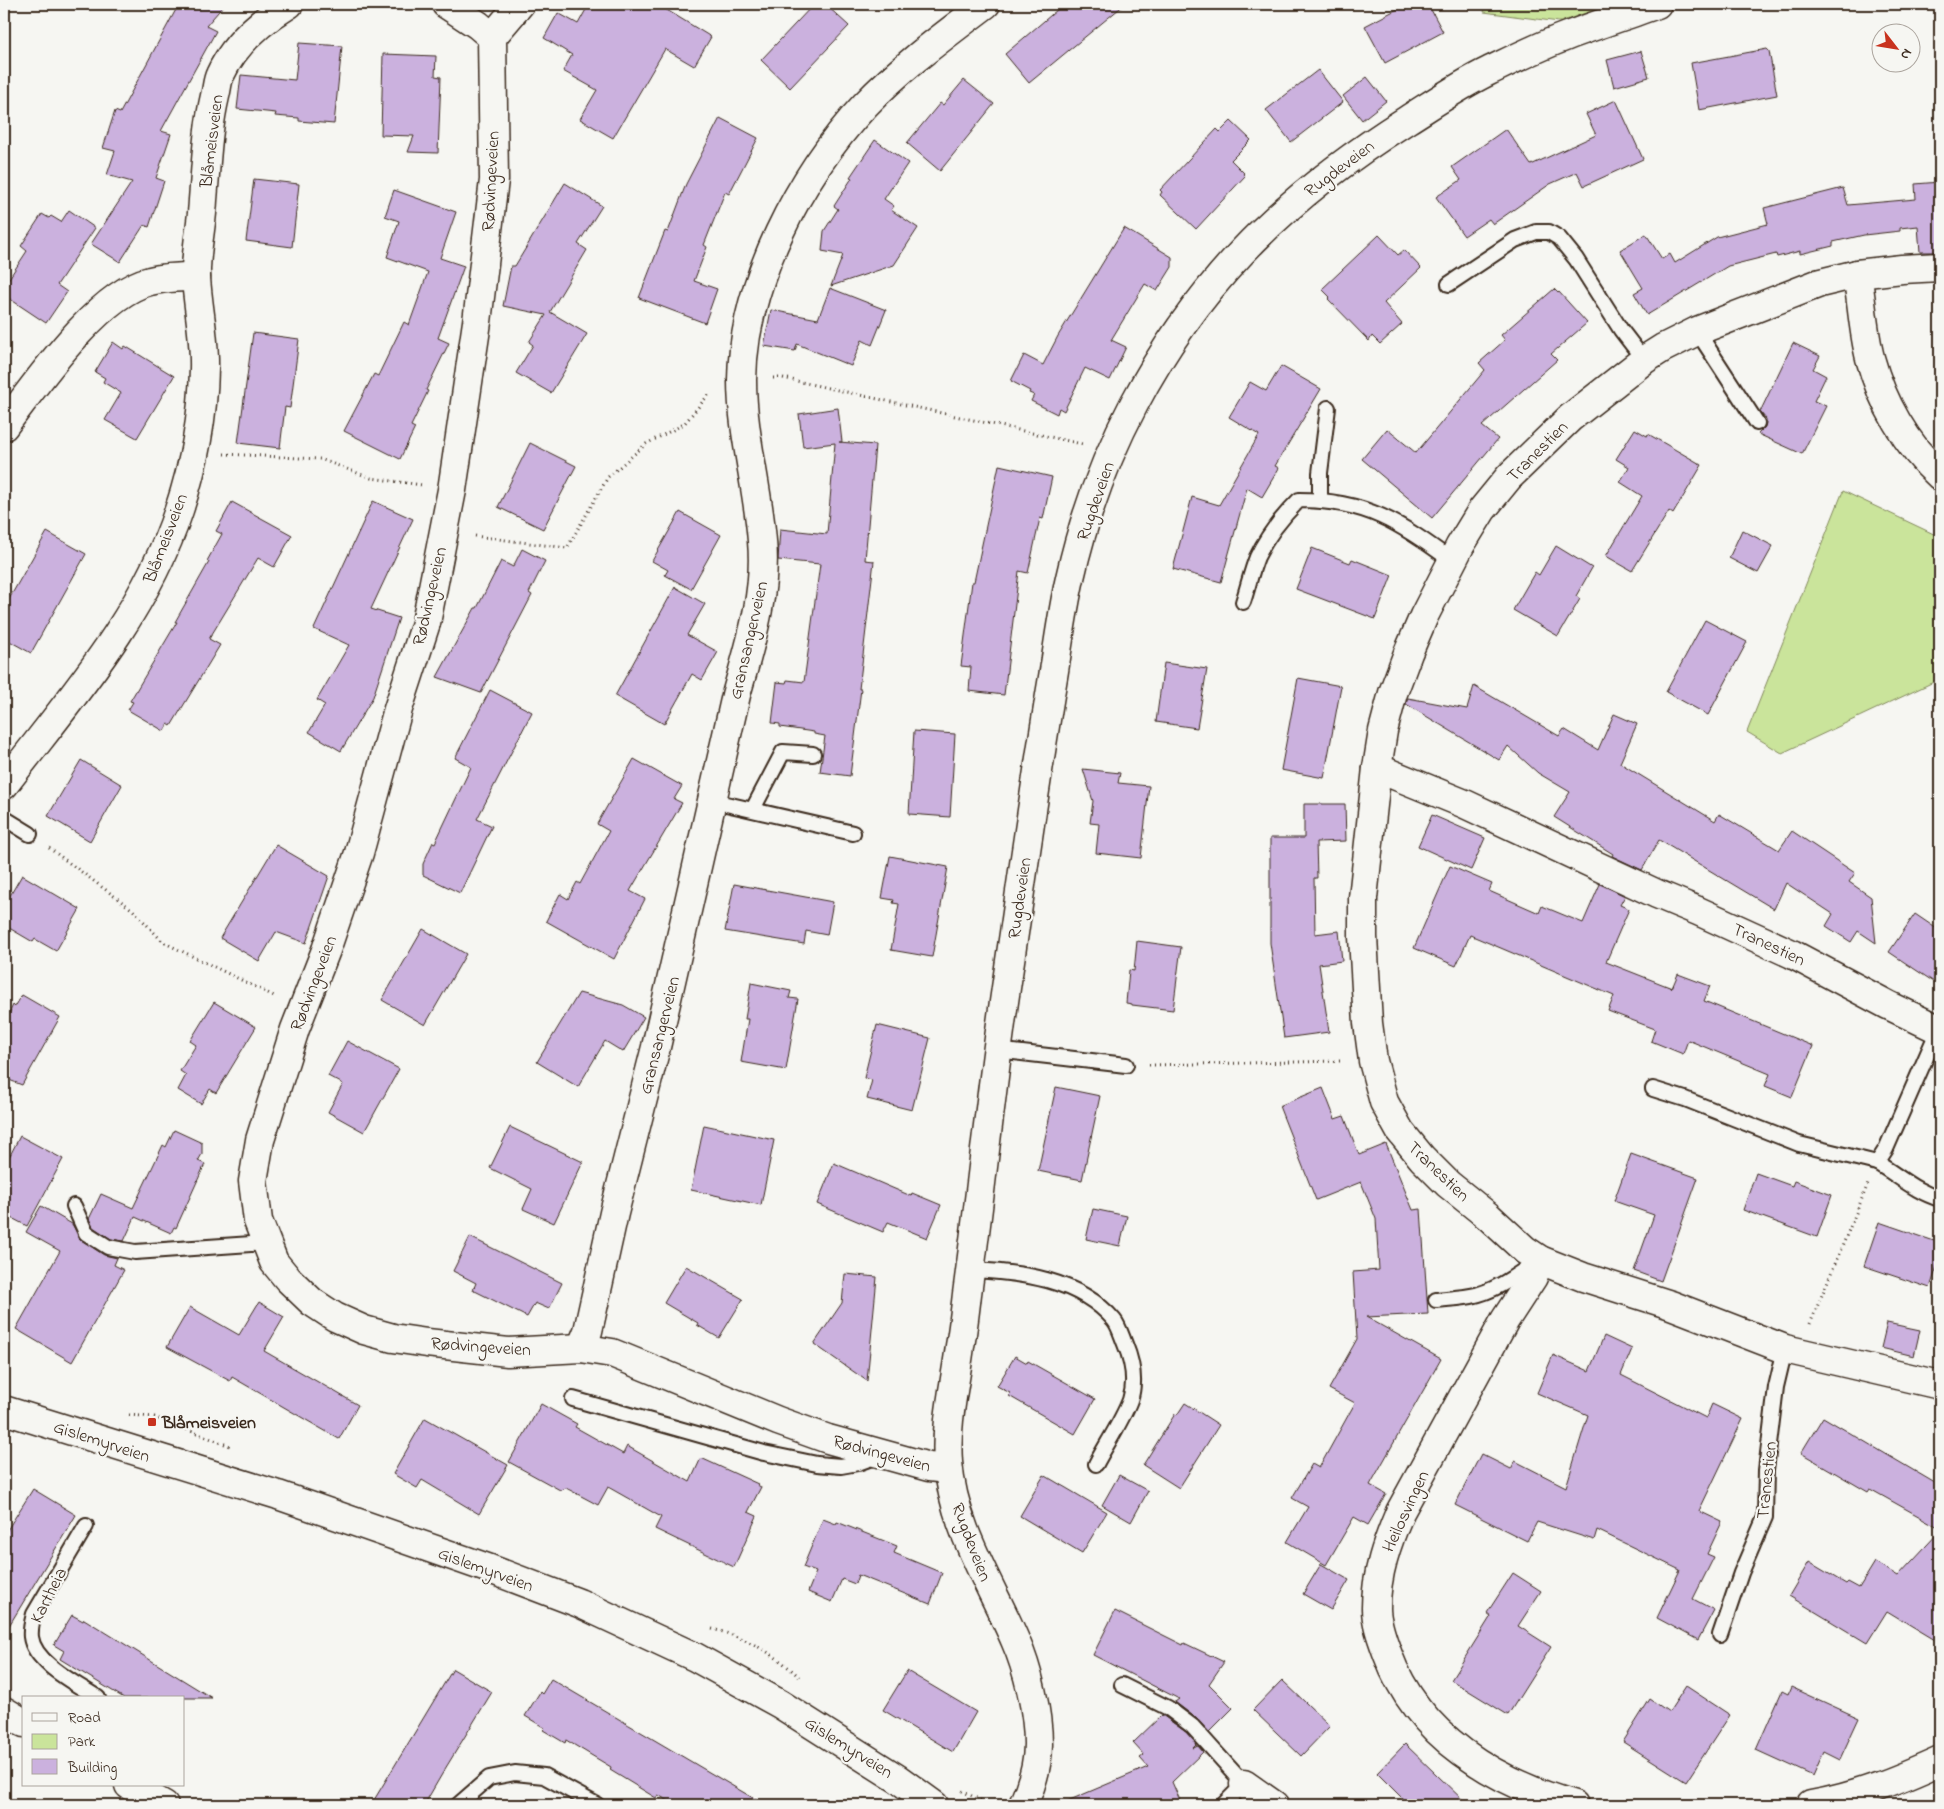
<svg xmlns="http://www.w3.org/2000/svg" width="1944" height="1809" viewBox="0 0 1944 1809" font-family="'Indie Flower',sans-serif">
<style>
.green{fill:#cae49b;stroke:#82875c}
.building{fill:#cbb1de;stroke:#3b2a1e}
.lines{fill:none;stroke-linecap:round;stroke-linejoin:round}
.service-casing{stroke:#3b2a1e;stroke-width:18}
.minor-casing{stroke:#3b2a1e;stroke-width:31}
.tertiary-casing{stroke:#3b2a1e;stroke-width:31}
.path{stroke:#3b2a1e;stroke-width:3;stroke-dasharray:1 4;stroke-linecap:butt}
.service{stroke:#f6f6f2;stroke-width:14}
.minor{stroke:#f6f6f2;stroke-width:28}
.tertiary{stroke:#f6f6f2;stroke-width:28}
.poi-dot{fill:#c8321e;stroke:#f6f6f2;stroke-width:2}
.labels{text-anchor:middle;stroke-width:4.5;stroke-linejoin:round;paint-order:stroke}
.street-label{font-size:18px;fill:#3b2a1e;stroke:#f6f6f2}
.poi-label{font-size:18px;font-weight:bold;fill:#3b2a1e;stroke:#f6f6f2;text-anchor:start}
</style>
<rect width="100%" height="100%" fill="#f6f6f2"/>
<filter id="ink" filterUnits="userSpaceOnUse"><feTurbulence type="fractalNoise" baseFrequency=".02" numOctaves="2"/><feDisplacementMap in="SourceGraphic" scale="10" xChannelSelector="R" yChannelSelector="G"/><feConvolveMatrix kernelMatrix="1 2 1 2 8 2 1 2 1" color-interpolation-filters="sRGB"/></filter>
<g filter="url(#ink)">
<g class="green">
<path d="M1486,4H1637L1574,24L1484,12Z"/>
<path d="M1843,491L1940,537V679L1782,753L1747,732Z"/>
</g>
<g class="building">
<path d="M179,4H225L206,26L216,31L161,131L171,134L156,178L164,181L149,227L144,225L120,262L91,244L132,182L107,175L115,151L103,148L115,111L120,113Z"/>
<path d="M589,4H657L711,37L694,66L665,49L613,138L580,119L597,90L563,71L572,55L544,38L558,13L578,24Z"/>
<path d="M814,4H825L849,26L790,88L761,60Z"/>
<path d="M1064,4H1125L1029,83L1005,54Z"/>
<path d="M1407,4H1428L1443,32L1385,63L1365,26Z"/>
<path d="M299,43L342,46L334,124L299,121V118L275,116L276,113L237,109L241,75L295,80Z"/>
<path d="M1767,49L1769,51L1777,95L1699,110L1691,63Z"/>
<path d="M1641,51L1649,77L1614,87L1607,60Z"/>
<path d="M383,54L436,56L435,76L441,77L438,153L408,152L414,136L381,135Z"/>
<path d="M1318,70L1343,102L1291,142L1266,110Z"/>
<path d="M1367,77L1386,101L1362,120L1343,96Z"/>
<path d="M964,80L994,104L940,171L907,143L940,103L943,105Z"/>
<path d="M1616,100L1643,159L1584,186L1577,172L1550,184L1493,224L1489,219L1464,236L1436,197L1461,180L1452,167L1506,129L1531,165L1596,135L1586,114Z"/>
<path d="M720,118L758,138L729,194L725,192L704,245L707,247L694,281L717,289L705,323L639,298L665,231L668,232L686,184Z"/>
<path d="M1231,121L1251,140L1231,160L1244,173L1243,174L1245,176L1196,229L1160,195L1162,192L1160,190L1217,129L1220,132Z"/>
<path d="M875,140L908,163L884,199L894,206L891,210L918,228L894,265L831,286L843,255L822,251L824,231L838,209L834,206L852,178L850,177Z"/>
<path d="M254,179L299,184L292,247L246,241Z"/>
<path d="M1940,182V252H1920L1918,226L1900,228V231L1864,235L1833,242V246L1800,254V251L1777,257L1776,254L1728,266L1647,315L1634,293L1643,288L1620,250L1646,234L1662,259L1670,254L1675,263L1717,237L1768,224L1764,208L1843,188L1848,205L1916,199L1915,184Z"/>
<path d="M565,183L602,206L578,244L587,250L550,312L587,334L551,393L516,373L533,345L529,342L546,315L503,306L511,266H515Z"/>
<path d="M394,190L456,212L440,258L464,266L438,338L449,343L426,390L428,391L411,426L415,428L400,459L344,431L374,374L378,376L404,322L409,325L428,272L387,257L399,221L385,216Z"/>
<path d="M69,210L95,228L57,285L67,292L46,323L4,295V286L27,251L21,246L42,214L49,218L51,216L61,222Z"/>
<path d="M1124,228L1172,257V267L1157,291L1145,284L1111,340L1126,347L1110,380L1085,368L1064,411L1059,408L1057,414L1031,401L1034,395L1029,393L1030,391L1011,381L1024,355L1043,365L1058,336Z"/>
<path d="M1379,235L1398,255L1404,250L1421,268L1384,303L1402,324L1380,344L1372,336L1369,341L1328,299L1330,297L1322,289Z"/>
<path d="M830,288L886,310L872,345L862,340L851,366L797,344L795,351L764,346L771,310L818,319Z"/>
<path d="M1554,289L1558,293L1559,292L1587,323L1551,354L1557,360L1482,426L1498,439L1432,518L1362,459L1387,429L1416,453L1485,370L1479,363L1505,340L1501,335Z"/>
<path d="M253,333L299,339L290,408L285,407L280,448L238,443Z"/>
<path d="M113,342L123,349L125,346L174,376L137,438L105,420L121,393L103,382L105,378L95,372Z"/>
<path d="M1793,343L1820,356L1813,369L1826,376L1814,401L1826,406L1802,454L1758,434L1765,427L1766,423V419L1760,412Z"/>
<path d="M1281,366L1321,389L1275,466L1279,468L1262,497L1247,488L1221,582L1173,569L1192,497L1219,505L1259,435L1229,417L1250,382L1266,391Z"/>
<path d="M838,408L842,442H839L875,445L865,560L874,561L859,689H861L850,776L820,772L825,736L814,734V732L780,727V724L772,723L777,682L786,683L787,680L804,682L820,564L778,560L780,529L827,534L835,443L803,447L799,414Z"/>
<path d="M1635,429L1647,436L1648,434L1702,465L1673,514L1669,511L1632,571L1606,556L1642,496L1620,482L1629,467L1616,459Z"/>
<path d="M530,443L576,466L543,529L498,507Z"/>
<path d="M999,465L1052,477L1043,519L1040,518L1028,573L1019,571L1004,695L969,691L971,667L961,666L972,582H974Z"/>
<path d="M373,501L413,519L371,609L399,618L373,697L341,751L309,732L325,705L317,700L349,645L314,629Z"/>
<path d="M232,502L292,535L274,567L258,558L209,639L220,645L171,726L168,724L164,731L128,710L133,702L130,701L177,622H175L209,562L207,561L222,534L216,531Z"/>
<path d="M680,512L721,535L691,589L665,575L668,570L652,561Z"/>
<path d="M1742,530L1773,546L1758,573L1729,558Z"/>
<path d="M47,532L86,554L31,653L4,638V608Z"/>
<path d="M1556,546L1592,568L1576,596L1580,599L1558,636L1513,610L1535,572L1539,575Z"/>
<path d="M1312,548L1350,563L1352,559L1392,575L1375,619L1296,589Z"/>
<path d="M522,549L545,561L529,593L532,595L481,693L437,677L475,608H477L501,561L513,567Z"/>
<path d="M675,587L705,604L687,635L718,652L702,680L692,674L664,724L615,696Z"/>
<path d="M1705,620L1747,642L1708,715L1666,692Z"/>
<path d="M1164,663L1207,669L1197,728L1156,722Z"/>
<path d="M1298,678L1341,686L1324,778L1281,770Z"/>
<path d="M1474,686L1559,736L1564,729L1598,750L1614,714L1637,724L1620,763L1715,821L1719,814L1779,850L1792,831L1855,873L1849,882L1871,897L1876,943L1858,931L1851,942L1826,926L1833,914L1786,883L1774,909L1659,840L1642,870L1612,856L1613,854L1554,817L1570,792L1538,773L1508,746L1499,760L1406,704L1408,698L1467,709Z"/>
<path d="M490,690L532,712L477,819L492,826L460,893L423,875V864L433,842L435,843L471,767L455,758Z"/>
<path d="M914,731L955,734L950,817L909,814Z"/>
<path d="M634,759L682,786L674,799L682,803L630,891L645,899L614,959L546,921L560,894L568,899L577,882L580,884L609,831L597,824Z"/>
<path d="M81,760L122,785L90,841L48,816Z"/>
<path d="M1083,769L1120,773L1118,783L1149,786L1141,858L1096,853L1099,824L1090,823L1093,801Z"/>
<path d="M1304,804H1345L1346,841L1316,842L1317,878H1314L1315,934L1339,931L1342,961L1319,964L1329,1032L1284,1038L1270,943V838H1304Z"/>
<path d="M1432,815L1485,838L1471,870L1418,846Z"/>
<path d="M276,845L329,876L306,943L276,932L259,961L220,938Z"/>
<path d="M890,856L948,867L932,957L891,950L899,904L893,903L894,900L882,898Z"/>
<path d="M1450,866L1492,884L1489,891L1539,913L1542,906L1583,923L1600,884L1625,896L1620,905L1629,909L1606,962L1672,988L1678,974L1710,986L1704,1001L1813,1046L1792,1097L1765,1086L1770,1074L1688,1040L1683,1054L1651,1041L1655,1029L1608,1011L1614,996L1470,935L1456,966L1414,948Z"/>
<path d="M22,875L80,909L56,951L35,939L33,942L4,925V906Z"/>
<path d="M734,884L833,902L827,935L806,931L804,944L725,931Z"/>
<path d="M1915,914L1940,931V986L1889,952Z"/>
<path d="M423,929L466,954L425,1025L382,1000Z"/>
<path d="M1137,941L1181,947L1173,1010L1132,1005V1004L1126,1003L1129,970L1134,971Z"/>
<path d="M751,983L791,991L789,998L798,999L786,1070L741,1062L748,1019H745Z"/>
<path d="M579,993L623,1005L644,1017L623,1052L605,1041L578,1087L537,1062Z"/>
<path d="M22,995L60,1017L22,1085L4,1078V1024L13,1005L15,1007Z"/>
<path d="M214,1002L256,1027L216,1093L210,1089L201,1104L178,1090L186,1075L180,1071L196,1045L190,1041Z"/>
<path d="M877,1025L930,1038L912,1110L867,1099L872,1080L864,1078Z"/>
<path d="M347,1041L399,1069L364,1132L328,1112L343,1084L328,1076Z"/>
<path d="M1056,1087L1100,1096L1082,1180L1038,1171Z"/>
<path d="M1323,1088L1335,1119L1344,1116L1359,1155L1386,1144L1413,1210L1421,1209L1428,1314L1366,1317L1441,1359L1370,1485L1386,1494L1368,1525L1354,1517L1326,1565L1287,1542L1308,1507L1292,1498L1312,1464L1319,1468L1355,1403L1329,1389L1357,1339L1353,1272L1379,1270L1376,1219L1361,1182L1316,1200L1279,1106Z"/>
<path d="M704,1125L774,1140L761,1205L691,1190Z"/>
<path d="M510,1127L583,1162L554,1223L523,1209L532,1189L490,1168Z"/>
<path d="M174,1130L202,1143V1154L198,1161L205,1164L176,1228L174,1227L171,1233L135,1217L124,1241L111,1239L93,1227L89,1219L101,1194L133,1208L163,1145L166,1147Z"/>
<path d="M20,1136L63,1159L27,1226L4,1214V1167Z"/>
<path d="M1631,1154L1698,1178L1661,1281L1634,1271L1654,1215L1614,1201Z"/>
<path d="M834,1163L911,1196L912,1193L941,1205L927,1238L888,1222L883,1232L817,1204Z"/>
<path d="M1756,1173L1792,1186L1794,1181L1832,1195L1817,1237L1743,1210Z"/>
<path d="M41,1206L72,1224L81,1240L104,1255L117,1258L114,1265L124,1270L72,1362L16,1329L60,1251L26,1232Z"/>
<path d="M1093,1209L1127,1216L1120,1246L1086,1239Z"/>
<path d="M1879,1222L1940,1243V1257L1930,1288L1864,1266Z"/>
<path d="M470,1237L562,1283L549,1309L535,1303L527,1317L473,1290L476,1283L453,1271Z"/>
<path d="M686,1266L743,1299L719,1338L697,1325L698,1323L664,1303Z"/>
<path d="M845,1274L877,1277L867,1381L814,1344L842,1303Z"/>
<path d="M259,1302L284,1317L264,1351L358,1405L339,1439L232,1377L230,1381L167,1347L190,1307L239,1335Z"/>
<path d="M1887,1323L1920,1330L1914,1356L1881,1348Z"/>
<path d="M1604,1336L1632,1349L1621,1375L1706,1418L1712,1404L1743,1419L1699,1511L1722,1522L1707,1554L1714,1557L1693,1599L1714,1610L1698,1640L1657,1618L1680,1570L1597,1530L1594,1540L1537,1522L1527,1541L1455,1505L1481,1454L1511,1469L1515,1461L1566,1487L1588,1415L1537,1393L1553,1355L1589,1371Z"/>
<path d="M1015,1356L1027,1363L1028,1361L1095,1399L1075,1434L1009,1396L1010,1393L997,1386Z"/>
<path d="M1185,1403L1219,1425L1179,1488L1143,1465L1175,1414L1177,1415Z"/>
<path d="M541,1404L577,1424L575,1427L623,1454L627,1446L690,1482L701,1458L758,1484L757,1485L761,1487L748,1512L757,1516L734,1567L655,1529L661,1517L608,1487L598,1505L566,1488L560,1490L509,1462Z"/>
<path d="M1823,1417L1940,1486V1528L1870,1489L1868,1492L1801,1453Z"/>
<path d="M425,1418L508,1465L479,1514L422,1480L417,1488L393,1474Z"/>
<path d="M1044,1475L1107,1512L1082,1553L1020,1516Z"/>
<path d="M1119,1475L1148,1491L1131,1522L1102,1505Z"/>
<path d="M33,1489L76,1515L4,1634V1535Z"/>
<path d="M823,1519L836,1524L837,1522L897,1546L894,1553L942,1573L930,1604L858,1575L855,1584L842,1579L832,1602L808,1592L816,1572L803,1567Z"/>
<path d="M1940,1531V1643L1887,1611L1867,1643L1789,1596L1809,1562L1846,1584L1848,1582L1859,1588L1875,1562L1898,1576Z"/>
<path d="M1321,1564L1349,1580L1331,1610L1303,1594Z"/>
<path d="M1513,1573L1541,1591L1518,1626L1551,1647L1508,1715L1451,1680L1491,1616L1487,1613Z"/>
<path d="M1115,1611L1183,1645L1184,1643L1224,1662L1209,1684L1233,1708L1209,1732L1197,1719L1175,1702L1179,1699L1093,1655Z"/>
<path d="M72,1615L83,1621L84,1619L212,1698H124L60,1659L64,1651L54,1645Z"/>
<path d="M453,1669L492,1692L445,1769L424,1805H371Z"/>
<path d="M907,1671L976,1712L953,1752L883,1710Z"/>
<path d="M551,1679L702,1768L765,1805H676L658,1795L656,1798L610,1770L611,1767L566,1740L565,1743L543,1730L545,1728L525,1716L540,1692L542,1694Z"/>
<path d="M1282,1680L1330,1726L1301,1756L1253,1710Z"/>
<path d="M1686,1686L1730,1715L1686,1782L1623,1742L1650,1699L1669,1712Z"/>
<path d="M1791,1687L1859,1718L1840,1759L1824,1751L1813,1776L1756,1750L1782,1691L1788,1694Z"/>
<path d="M1162,1715L1186,1732L1197,1744L1193,1748L1198,1746L1203,1752L1172,1782L1182,1805H1058L1148,1767L1140,1758L1144,1755L1133,1743Z"/>
<path d="M1405,1744L1468,1805H1409L1377,1773Z"/>
</g>
<g class="lines">
<defs>
<g id="service">
<path d="M1449,284L1515,240L1536,232H1549L1559,238L1576,259L1621,330L1644,360"/>
<path d="M1697,331L1757,423"/>
<path d="M1320,500V473L1328,408"/>
<path d="M1243,602C1248,587 1251,572 1257,557C1267,536 1282,517 1299,500C1365,500 1401,523 1452,561"/>
<path d="M713,801L853,833"/>
<path d="M753,809L783,752L813,754"/>
<path d="M4,818L30,834"/>
<path d="M996,1050L1126,1065"/>
<path d="M1653,1089L1685,1099L1799,1144L1877,1163L1886,1149L1938,1030"/>
<path d="M1877,1163C1899,1176 1916,1192 1940,1199"/>
<path d="M74,1206L86,1233L108,1247L135,1252L267,1243"/>
<path d="M970,1270C1021,1272 1079,1279 1114,1320C1119,1326 1122,1337 1125,1344C1132,1361 1136,1382 1130,1400C1123,1419 1106,1445 1096,1464"/>
<path d="M1436,1300C1447,1299 1459,1298 1471,1296C1494,1292 1514,1277 1533,1264"/>
<path d="M573,1399L764,1453L817,1464L841,1466L858,1463L877,1456"/>
<path d="M86,1526L34,1614C32,1622 30,1629 31,1637C34,1663 77,1684 98,1698"/>
<path d="M1720,1635L1741,1573L1765,1517L1766,1470L1776,1387L1785,1349"/>
<path d="M1122,1685L1168,1708L1192,1726L1244,1784L1223,1805"/>
<path d="M458,1805L489,1778L515,1773L544,1776L597,1805"/>
</g>
<g id="minor">
<path d="M446,4L478,25L492,37"/>
<path d="M520,4L492,37L494,180L477,322L452,490L426,623L398,709L359,853L326,950L295,1029L260,1140L253,1181L258,1221L274,1262L288,1279L312,1302L335,1317L364,1330L393,1338L427,1343L508,1352L581,1348L612,1353L778,1421L828,1439L929,1467L948,1469"/>
<path d="M1940,267L1902,269L1857,274L1820,283L1697,331L1663,348L1644,360L1570,418L1509,477L1482,510L1460,546L1424,616L1408,653L1393,693L1383,731L1377,768L1363,898V937L1368,1023L1373,1061L1384,1102L1400,1131L1422,1158L1448,1184L1489,1217L1525,1250L1540,1260L1583,1277L1671,1305L1785,1349L1940,1385"/>
<path d="M1857,274C1862,302 1863,331 1870,358C1882,402 1906,445 1940,476"/>
<path d="M4,426C36,384 98,293 150,281C165,277 181,277 196,277"/>
<path d="M1377,768L1465,804L1657,894L1698,911L1792,954L1888,1005L1940,1030"/>
<path d="M4,785C70,699 144,616 179,510C194,465 203,417 204,369C205,338 198,309 196,278C195,252 202,226 203,200C206,165 207,130 215,96C217,89 217,81 220,75C234,44 261,21 289,4"/>
<path d="M1540,1260L1533,1277L1505,1320L1400,1512C1387,1543 1376,1573 1376,1608C1376,1624 1383,1641 1388,1655C1418,1737 1495,1782 1574,1805"/>
<path d="M581,1348L588,1331L614,1213L656,1047L736,695C750,645 767,593 762,541C758,487 742,434 742,380C743,283 800,175 865,105C901,67 944,36 986,4"/>
<path d="M4,1711L24,1723"/>
<path d="M1244,1784L1274,1805"/>
<path d="M129,1785L164,1805"/>
<path d="M1023,1805C1031,1787 1038,1764 1038,1744C1038,1712 1028,1669 1015,1640C990,1582 953,1527 948,1462C945,1423 955,1385 960,1346C963,1329 965,1311 967,1294C981,1192 991,1089 1006,988C1021,886 1035,784 1052,683C1058,648 1062,613 1070,578C1097,457 1157,343 1241,253C1290,201 1347,158 1407,120C1434,103 1460,85 1489,71C1514,59 1540,46 1567,36C1596,25 1627,15 1657,4"/>
<path d="M1811,1805C1857,1797 1898,1780 1940,1761"/>
</g>
<path id="tertiary" d="M4,1410L278,1495L490,1569L579,1603L695,1657L780,1704L898,1779L934,1805"/>
</defs>
<use href="#service" class="service-casing"/>
<use href="#minor" class="minor-casing"/>
<use href="#tertiary" class="tertiary-casing"/>
<g class="path">
<path d="M773,378H783L1082,444"/>
<path d="M224,454L320,459L371,478L422,485"/>
<path d="M475,536L567,548L608,477L646,444L684,424L710,393"/>
<path d="M49,848L133,910L163,942L276,997"/>
<path d="M1149,1065L1342,1061"/>
<path d="M1810,1324L1868,1184"/>
<path d="M129,1415L154,1417L230,1446"/>
<path d="M712,1629C745,1637 776,1654 799,1677"/>
<path d="M962,1791L990,1805"/>
</g>
<use href="#service" class="service"/>
<use href="#minor" class="minor"/>
<use href="#tertiary" class="tertiary"/>
</g>
</g>
<rect class="poi-dot" x="147" y="1417" width="10" height="10" rx="2.5"/>
<g class="labels">
<g class="street-label">
<text transform="translate(211 141) rotate(-83)" y="6">Blåmeisveien</text>
<text transform="translate(1339 168) rotate(-37)" y="6">Rugdeveien</text>
<text transform="translate(490 181) rotate(-87)" y="6">Rødvingeveien</text>
<text transform="translate(1537 451) rotate(-45)" y="6">Tranestien</text>
<text transform="translate(1095 501) rotate(-71)" y="6">Rugdeveien</text>
<text transform="translate(165 538) rotate(-69)" y="6">Blåmeisveien</text>
<text transform="translate(429 596) rotate(-77)" y="6">Rødvingeveien</text>
<text transform="translate(748 640) rotate(-77)" y="6">Gransangerveien</text>
<text transform="translate(1019 898) rotate(-82)" y="6">Rugdeveien</text>
<text transform="translate(1769 944) rotate(25)" y="6">Tranestien</text>
<text transform="translate(313 983) rotate(-69)" y="6">Rødvingeveien</text>
<text transform="translate(659 1035) rotate(-76)" y="6">Gransangerveien</text>
<text transform="translate(1439 1171) rotate(44)" y="6">Tranestien</text>
<text transform="translate(481 1346) rotate(4)" y="6">Rødvingeveien</text>
<text transform="translate(102 1441) rotate(18)" y="6">Gislemyrveien</text>
<text transform="translate(882 1453) rotate(15)" y="6">Rødvingeveien</text>
<text transform="translate(1766 1480) rotate(-84)" y="6">Tranestien</text>
<text transform="translate(1405 1511) rotate(-65)" y="6">Heilosvingen</text>
<text transform="translate(972 1542) rotate(69)" y="6">Rugdeveien</text>
<text transform="translate(486 1569) rotate(20)" y="6">Gislemyrveien</text>
<text transform="translate(48 1595) rotate(-63)" y="6">Kartheia</text>
<text transform="translate(849 1747) rotate(32)" y="6">Gislemyrveien</text>
</g>
<g class="poi-label">
<text x="162" y="1428">Blåmeisveien</text>
</g>
</g>
<rect width="1944" height="1809" fill="none" stroke="#f6f6f2" stroke-width="20"/>
<rect x="10" y="10" width="1924" height="1789" fill="none" stroke="#3b2a1e" stroke-width="2" filter="url(#ink)"/>
<rect x="22" y="1696" width="162" height="90" fill="#f6f6f2" stroke="#aba49d"/>
<rect x="32" y="1713" width="25" height="8" fill="#f6f6f2" stroke="#aba49d"/>
<text x="68" y="1722" font-size="15" fill="#3b2a1e">Road</text>
<rect x="32" y="1734" width="25" height="15" fill="#cae49b" stroke="#aba49d"/>
<text x="68" y="1746" font-size="15" fill="#3b2a1e">Park</text>
<rect x="32" y="1759" width="25" height="15" fill="#cbb1de" stroke="#aba49d"/>
<text x="68" y="1772" font-size="15" fill="#3b2a1e">Building</text>
<g transform="translate(1896 48) rotate(121)"><circle r="24" fill="#f6f6f2" stroke="#aba49d"/>
<path d="M0-4L9 19L0 12L-9 19Z" fill="#c8321e"/>
<text y="-8" font-size="14" font-weight="bold" text-anchor="middle" fill="#3b2a1e">N</text>
</g>
</svg>
